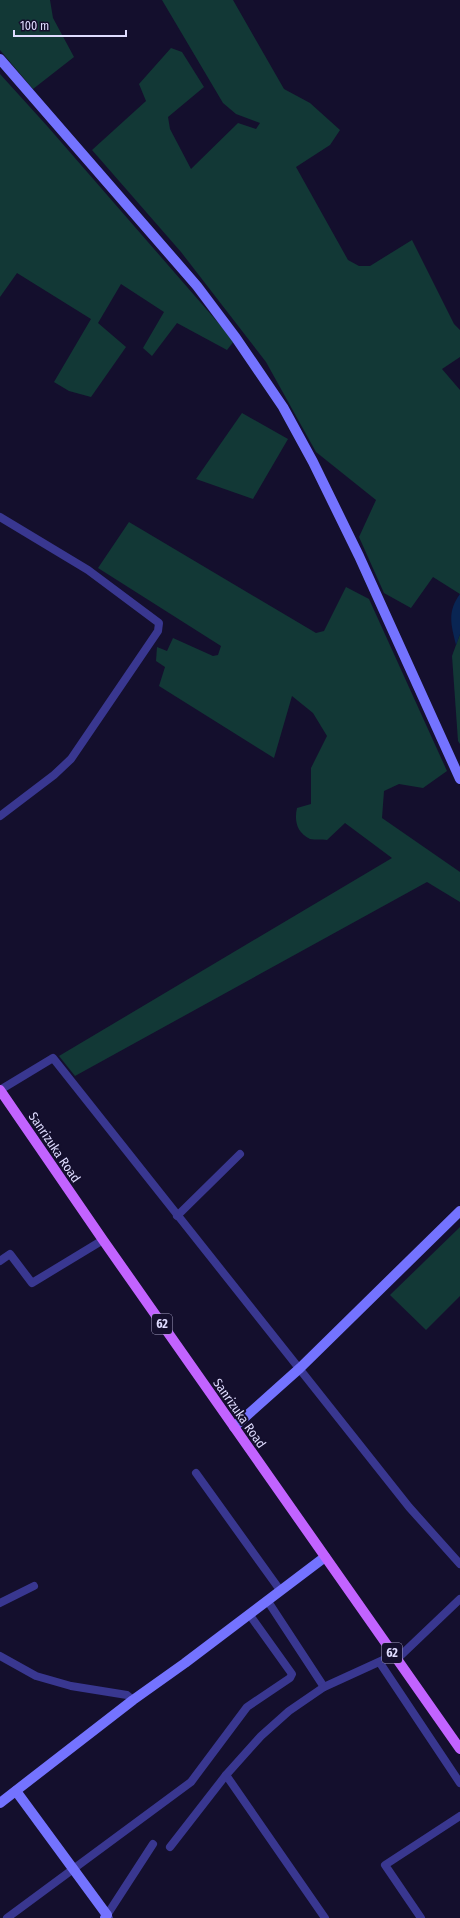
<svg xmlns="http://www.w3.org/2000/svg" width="460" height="1918" viewBox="0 0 460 1918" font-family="'Fira Sans Condensed',sans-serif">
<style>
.green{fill:#123836}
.water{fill:#092553}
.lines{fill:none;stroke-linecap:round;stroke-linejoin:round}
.street{stroke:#393790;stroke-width:8}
.secondary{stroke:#7473ff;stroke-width:10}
.primary{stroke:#c263ff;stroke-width:10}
.labels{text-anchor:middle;stroke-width:4;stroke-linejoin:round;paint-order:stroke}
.shield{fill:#140f2d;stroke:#a29ec0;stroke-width:1}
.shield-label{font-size:12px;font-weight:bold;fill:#dfdcff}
.street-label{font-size:13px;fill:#dfdcff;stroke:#140f2d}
</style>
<rect width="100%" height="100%" fill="#140f2d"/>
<g class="green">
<path d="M0,0H50L53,18L74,57L33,89L0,50Z"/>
<path d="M162,0H233L284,89L310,103L340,130L330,145L296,167L348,260L359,266H370L412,240L454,324L460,330V357L442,369L460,390V594L433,577L411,608L384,593L359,537L376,500L316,452L266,362L181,252L92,150L146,101L139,84L171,48L182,52L204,87L168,117L170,129L191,169L238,123L256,129L260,123L236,114L223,103Z"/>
<path d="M0,74L48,127L234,341L227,350L177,323L152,356L143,348L164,312L121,284L98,323L126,347L91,397L69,391L54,382L91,319L17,273L0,297Z"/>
<path d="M242,413L288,439L253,499L196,479Z"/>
<path d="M129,522L316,633L324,631L346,587L369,599L447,771L423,788L399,784L384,791L382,818L460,872V902L427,882L75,1076L59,1056L392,858L345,823L327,840C322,839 315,840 310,839C297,833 294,821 297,808L311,804V768L327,736L313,713L292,696L274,758L159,686L165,667L156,661L157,647L167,651L173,638L213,656L218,655L221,646L98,568Z"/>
<path d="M460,634V744L458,741L452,656Z"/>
<path d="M460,1227V1296L426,1330L390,1295Z"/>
</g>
<path class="water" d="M460,594V634L456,645C451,624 447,612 460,594Z"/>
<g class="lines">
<g class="street">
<path d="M0,517L88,570L159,623L158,631L71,759L54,775L0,816"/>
<path d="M0,1090L53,1058L409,1507L460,1564"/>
<path d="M177,1216L240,1154"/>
<path d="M0,1261L10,1254L32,1283L103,1240"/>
<path d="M196,1473L280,1590"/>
<path d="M267,1600L324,1687"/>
<path d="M0,1603L34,1586"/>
<path d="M0,1656L36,1676L71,1686L127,1695L133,1700"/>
<path d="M397,1659L460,1599"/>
<path d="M380,1663L460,1783"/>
<path d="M226,1775L325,1918"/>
<path d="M170,1847L226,1775L261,1736L289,1711L324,1687L394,1655"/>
<path d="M7,1918L191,1782L247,1707L290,1678L292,1674L249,1614"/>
<path d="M109,1918L107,1915L153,1844"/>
<path d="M421,1918L385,1865L460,1816"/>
</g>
<g class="secondary">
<path d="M0,59L197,286L236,338L283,407L313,462L359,556L460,779"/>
<path d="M234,1427L300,1368L460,1211"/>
<path d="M16,1791L107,1915L105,1918"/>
<path d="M0,1803L133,1700L185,1663L325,1557"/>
</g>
<path class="primary" d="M0,1090L103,1240L460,1749"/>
</g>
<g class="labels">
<g class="shield">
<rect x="152" y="1314" width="20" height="20" rx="3"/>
<rect x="382" y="1643" width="20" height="20" rx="3"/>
</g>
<g class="shield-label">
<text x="162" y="1328">62</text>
<text x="392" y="1657">62</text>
</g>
<g class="street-label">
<text transform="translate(55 1147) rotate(56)" y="5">Sanrizuka Road</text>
<text transform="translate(240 1413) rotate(55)" y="5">Sanrizuka Road</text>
</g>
</g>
<path d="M14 30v6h112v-6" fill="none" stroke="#dfdcff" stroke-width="2"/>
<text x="20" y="30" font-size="12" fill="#dfdcff" stroke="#140f2d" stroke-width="3" paint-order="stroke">100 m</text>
</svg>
